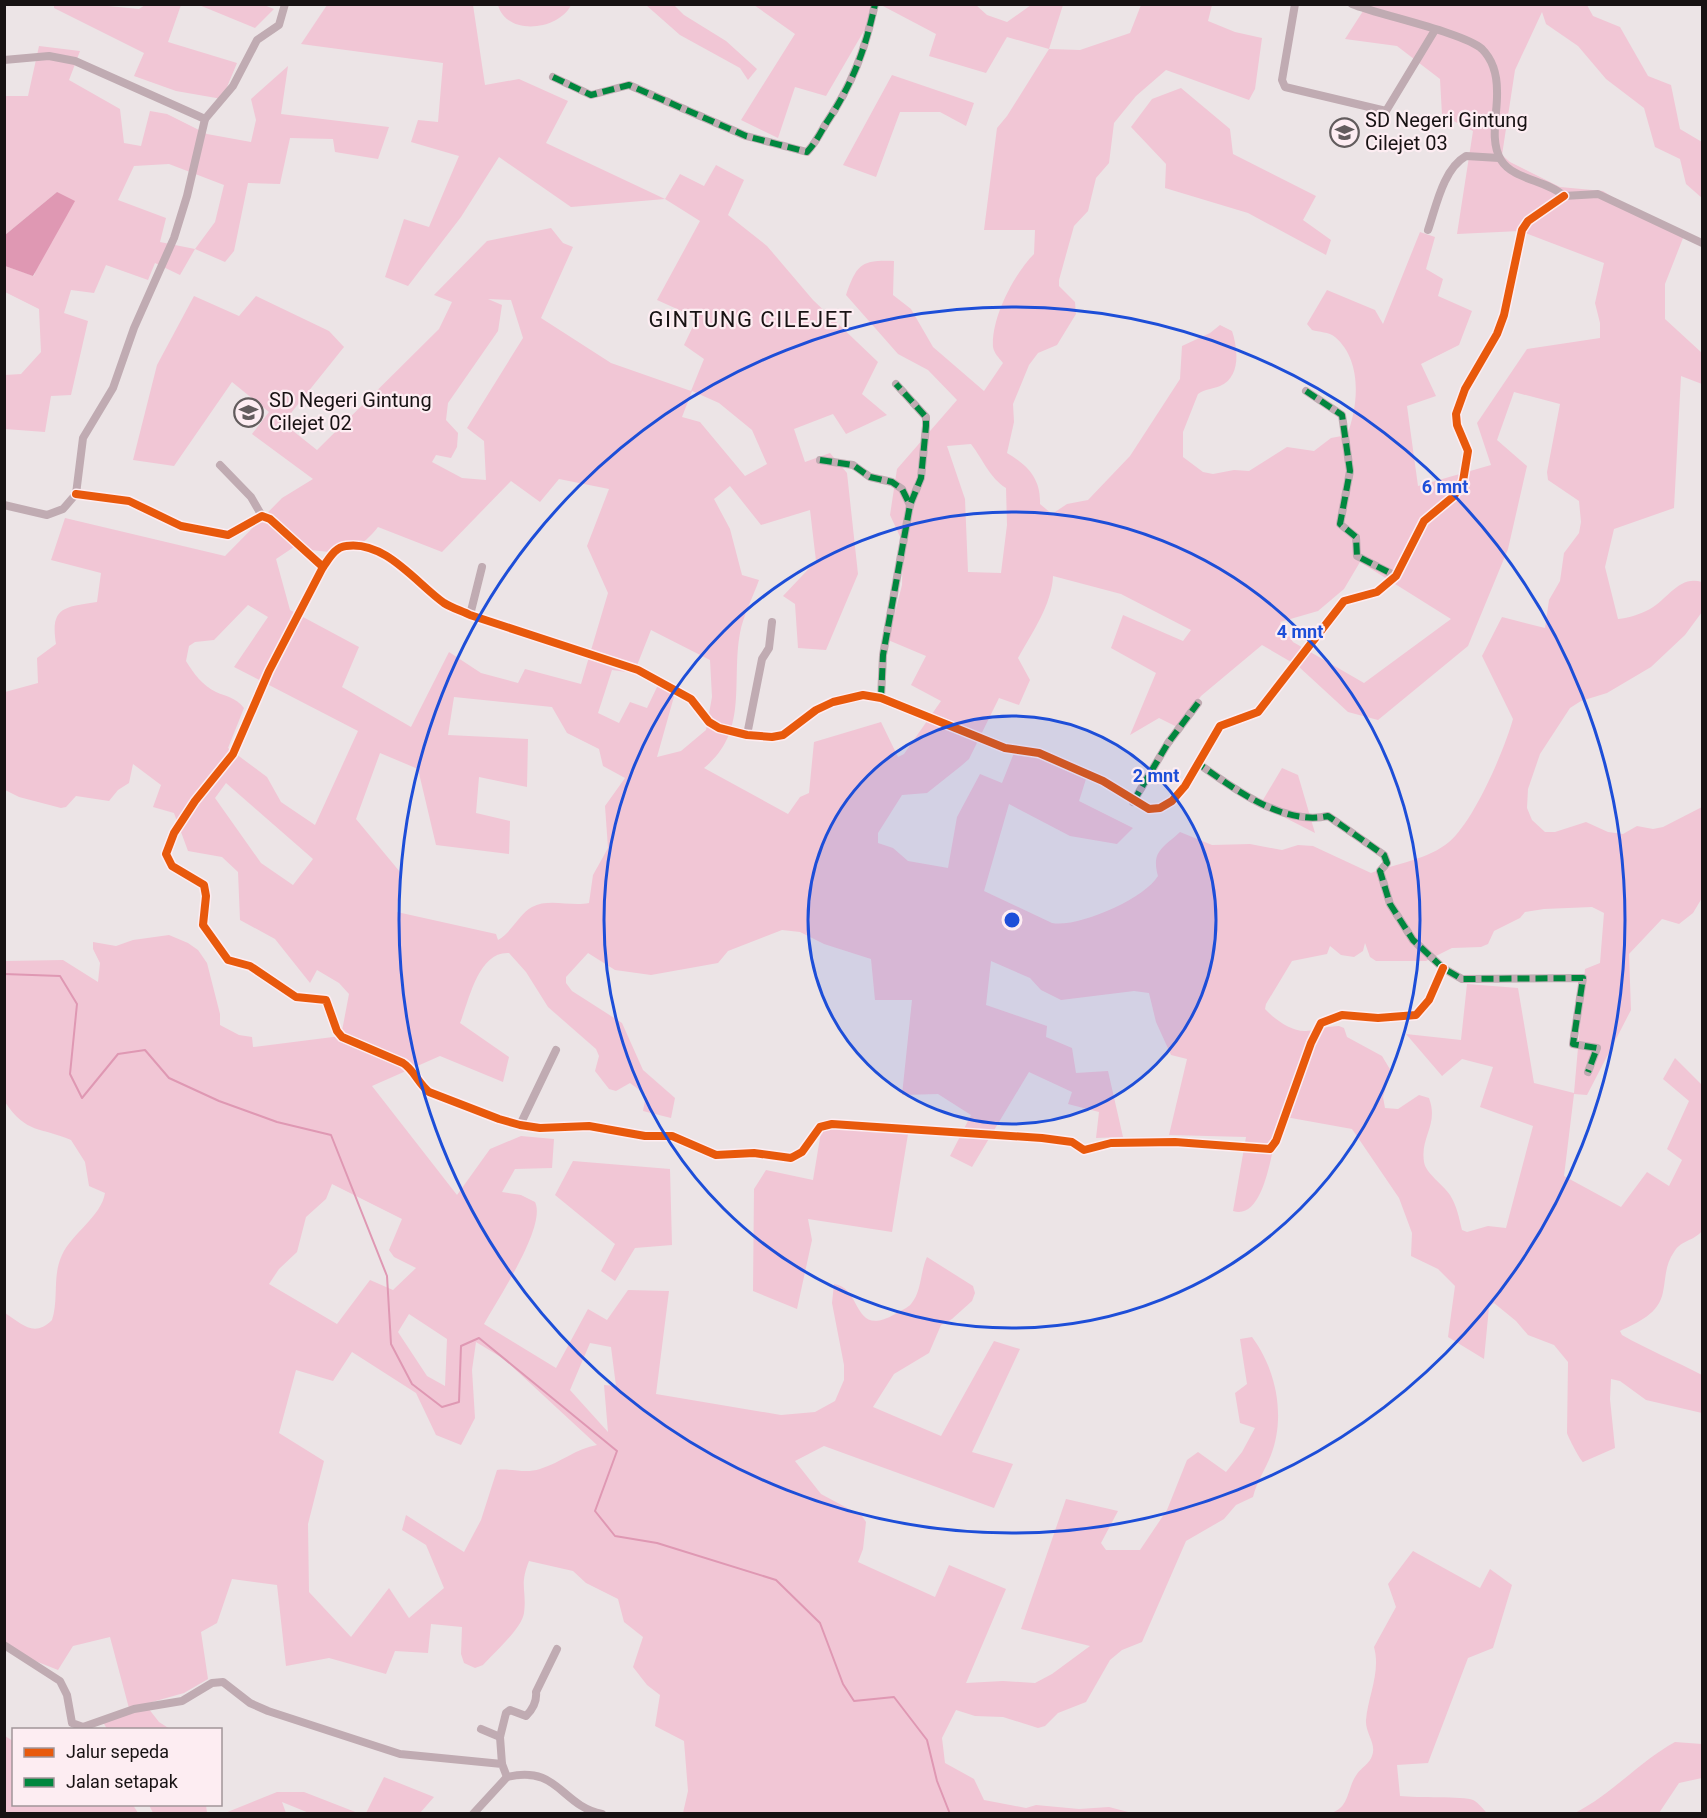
<svg xmlns="http://www.w3.org/2000/svg" width="1707" height="1818" viewBox="0 0 1707 1818" font-family="Roboto,sans-serif">
<style>
.green{fill:#f1c6d5;fill-rule:evenodd}
.water{fill:#df98b3}
.lines{fill:none;stroke-linecap:round;stroke-linejoin:round}
.stream{stroke:#df98b3;stroke-width:2}
.minor{stroke:#c0abb2;stroke-width:8}
.quiet{stroke:#00873e;stroke-width:6;stroke-dasharray:12 6;stroke-linecap:butt}
.cycleway-casing{stroke:#fdedf2;stroke-width:11}
.cycleway{stroke:#e8590c;stroke-width:8}
.ring{fill:none;stroke:#1d4ed8;stroke-width:3}
.labels{text-anchor:middle;stroke-width:4.5;stroke-linejoin:round;paint-order:stroke}
.poi-label{font-size:20px;fill:#171213;stroke:#fdedf2;text-anchor:start}
.quarter-label{font-size:22px;letter-spacing:1.5px;fill:#171213;stroke:#fdedf2}
.centre{fill:#1d4ed8;stroke:#fdedf2;stroke-width:3}
.ring-label{font-size:18px;text-anchor:middle;font-weight:bold;fill:#1d4ed8;stroke:#fdedf2;stroke-width:4.5;stroke-linejoin:round;paint-order:stroke}
</style>
<rect width="100%" height="100%" fill="#ece4e6"/>
<g class="green">
<path d="M54,5H98L139,9L145,5H181L168,42L237,63L222,99L176,91L134,76L144,53L54,8Z"/>
<path d="M199,5H264L274,9L255,28Z"/>
<path d="M327,5H473L485,85L519,79L568,101L546,143L665,199L680,174L704,186L716,165L744,180L728,215L767,246L813,300L878,362L862,394L887,415L846,434L833,414L794,429L805,462L830,453L847,473L858,574L826,650L798,648L795,604L783,596L816,561L810,510L761,525L730,486L714,499L730,529L742,575L759,580C753,597 743,616 740,633C731,682 749,732 704,768L788,814L800,797L809,793L814,742L881,722L898,757L904,754L941,701L911,685L926,656L888,640L902,585L903,543L890,515L897,469L957,400L928,370L898,354L846,295C857,264 861,260 894,261L893,295L911,309L933,347L984,391L1003,363C999,358 994,353 993,347C991,318 1014,274 1034,254L1035,230H984L997,128L1007,116L1049,49L1007,37L986,73L929,56L936,34L881,5H976L987,15L1007,22L1031,5H1063L1049,49L1080,50L1130,33L1141,5H1212L1208,21L1235,32L1262,38L1255,89L1249,100L1166,70L1136,96L1114,123L1109,163L1096,178L1088,211L1074,226L1059,280V286L1075,302L1076,314L1057,345L1038,353L1029,365L1013,404L1014,422L1007,453C1027,465 1041,478 1040,504L1052,514L1067,504L1088,500L1130,456L1180,379L1182,346L1210,333L1220,325L1232,331C1238,349 1241,377 1220,386C1213,389 1205,389 1198,394L1183,432V457L1203,472L1213,474L1234,470L1249,471L1287,447L1314,451L1331,438L1347,435C1359,404 1362,360 1335,337C1329,332 1319,332 1312,330L1307,324L1327,290L1375,310L1383,324L1420,232L1435,237L1426,269L1443,279L1438,296L1472,311L1459,345L1421,364L1436,396L1407,406L1418,486L1491,465L1477,423L1527,349L1600,338V323L1595,303L1604,263L1520,231L1457,234L1473,131L1442,115L1440,79L1397,46L1345,39L1365,8L1351,5H1587L1593,16L1620,27L1648,76L1671,85L1680,129L1702,142V198L1686,184L1680,159L1655,147L1644,108L1606,79L1578,46L1546,24L1542,12L1515,70L1502,155L1510,162L1560,187L1603,191L1656,225L1685,233L1665,284V319L1702,353V384L1681,376L1674,508L1614,529L1605,567L1618,619C1629,618 1641,614 1650,609C1668,599 1679,575 1702,582V612L1685,635L1651,667L1607,693L1581,701L1570,708L1540,754L1528,789L1527,808L1532,820L1545,832H1555L1586,822L1608,832L1623,834L1637,826L1653,829L1663,827L1702,807V898L1693,913L1679,924L1662,919L1629,954L1631,1010L1587,1095L1574,1094L1564,1176L1621,1207L1647,1172L1669,1186L1682,1160L1667,1149L1689,1101L1663,1079L1675,1058L1702,1085V1231C1694,1241 1681,1240 1674,1252C1665,1265 1666,1277 1663,1292C1659,1314 1638,1322 1620,1331L1622,1335C1648,1350 1676,1361 1702,1375V1413L1646,1400L1620,1381L1611,1379L1610,1399L1615,1448L1583,1462C1580,1460 1568,1437 1567,1433L1568,1362L1554,1345L1528,1335L1516,1321L1494,1303L1489,1307L1484,1359L1448,1337L1455,1286L1438,1269L1411,1256L1412,1233L1399,1198L1352,1129L1280,1116C1273,1138 1267,1222 1233,1211L1246,1137L1169,1135L1187,1059L1171,1055L1156,1022L1149,993L1134,991L1061,1000L1041,990L1030,978L991,961L986,1005L1047,1026L1046,1037L1072,1048L1076,1073L1108,1071L1123,1137L1096,1138L1099,1112L1068,1104L1072,1092L1029,1072L972,1167L950,1156L971,1115L938,1094L902,1095L912,1000H875L871,959L824,944L800,932L782,930L728,951L718,963L651,975L615,970L588,953L566,977V983L572,991L622,1023L643,1070L675,1098L671,1118L643,1111L646,1095L630,1083L616,1091L609,1089L595,1071L599,1056L596,1049L548,1007L526,972L509,953C478,951 469,1001 460,1023L509,1057L503,1082L440,1056L372,1086L457,1195L490,1149L521,1136L554,1139L552,1168L515,1169L502,1192L521,1195L535,1202C547,1226 497,1300 484,1324L556,1368L588,1309L607,1320L628,1290L669,1291L656,1394L781,1415L815,1412L835,1401L844,1380V1365L832,1303L834,1284C863,1288 852,1339 895,1314C899,1311 908,1308 911,1304C922,1291 920,1272 927,1257L973,1286L975,1293L972,1301L952,1319L941,1325L929,1353L894,1374L873,1407L941,1436L994,1341L1020,1349L972,1452L1013,1464L994,1508L824,1446L795,1461L821,1494L862,1516L866,1522L863,1549L858,1562L935,1597L949,1565L1006,1589L966,1683L1003,1681L1035,1683L1052,1674L1090,1646L1021,1629L1066,1499L1118,1511L1101,1543L1106,1550H1140L1167,1510L1187,1460L1198,1452L1226,1472L1242,1452L1255,1428L1240,1423L1235,1393L1247,1384L1240,1339L1252,1337C1276,1369 1286,1416 1271,1455C1265,1470 1257,1481 1253,1497L1236,1505L1224,1519L1186,1541L1142,1642L1122,1650L1110,1660L1086,1702L1058,1713L1045,1726L1038,1728L1003,1717L975,1716L956,1710L942,1738L945,1763L974,1779L984,1800L1026,1808L1036,1805L1079,1809L1109,1807L1132,1813H683L688,1791L684,1741L655,1726L660,1695L647,1685L633,1667L643,1637L624,1622L618,1599L586,1583L573,1571L529,1561C519,1586 527,1590 524,1613C522,1628 494,1653 483,1665L475,1668L464,1663L461,1654L462,1627L431,1624L428,1653L395,1651L386,1674L329,1658L286,1666L277,1585L232,1579L217,1623L201,1632L208,1679L184,1693L145,1704L159,1722L170,1729H107L103,1722L130,1712L110,1637L73,1646L58,1670L10,1651L5,1646V1313C22,1324 34,1338 52,1320C59,1299 52,1276 62,1255C72,1233 101,1217 105,1193L89,1186L85,1162L71,1140C41,1127 26,1134 5,1102V961L63,960L98,982L100,963L93,949V942L116,946L133,940L169,935L188,943L198,950L207,963L220,1014V1025L239,1035L252,1037L253,1047L341,1036L349,994L339,983L317,970L310,983L275,939L240,920L238,872L222,857L188,851L174,813L153,807L161,785L133,764L129,783L118,790L109,801L76,796L66,807L61,808L19,797L5,790L4,690L5,692L38,683L37,658L56,644C50,607 64,607 97,602L101,573L51,560L65,518L225,556L282,498L313,479L252,434L269,412L232,382L174,466L133,460L157,365L194,296L239,316L256,296L329,331L344,347L283,423L317,450L439,329L452,302L434,295L487,241L551,228L563,243L573,247L541,318L611,363L691,391L704,359L684,345L697,318L657,300L700,221L665,199L571,207L499,157L461,217L408,286L385,277L404,219L429,227L459,156L411,142L418,120L438,122L443,63L301,44ZM488,299L511,300L523,338L467,428L484,441L486,480L462,478L432,462L436,455L451,458L457,447L458,433L446,420L448,403L498,331L502,305ZM692,391L719,403L752,430L767,464L745,476L700,422L682,417ZM1514,392L1560,404L1547,472L1548,480L1579,501L1581,522L1579,533L1564,553L1560,581L1549,600L1545,628L1502,617L1482,656L1513,719C1504,751 1474,821 1449,842C1429,859 1395,864 1371,873L1313,846L1298,845L1282,850L1250,844L1212,845L1180,832C1163,848 1151,851 1158,876C1144,899 1078,928 1052,923L984,891L1009,804L1070,836L1117,844L1133,828L1079,801L1086,779L1016,748L1002,783L980,774L957,817L948,868L908,861L893,848L878,843V833L902,795L927,793L961,766L969,759L999,698L1019,705L1030,680L1018,658C1032,633 1052,604 1053,576L1121,594L1191,630L1183,641L1123,615L1111,648L1156,673L1130,735L1159,718L1179,728L1201,696L1262,645L1298,666L1348,712L1378,720L1468,646L1508,549L1527,466L1497,440ZM971,444C984,461 989,477 1006,488L1007,525L1001,573L968,572L965,499L947,446ZM559,479L609,489L587,546L608,593L581,684L525,669L518,683L481,673L449,652L411,727L342,687L359,647L290,610L276,559L294,547C332,553 352,560 378,527L442,552L511,481L540,502ZM1360,562L1451,619L1364,683L1293,642L1280,622L1318,611L1344,589ZM248,605L268,617L234,667L358,731L315,825L281,802L267,777L228,748L244,708C235,697 227,697 216,692C202,685 194,674 186,661L189,646L195,642L214,640ZM651,630L710,660L712,697L706,730L681,751L657,757L675,693L658,685L647,708L630,702L619,723L598,713L612,670L634,673ZM454,697L552,707L567,733L599,749L603,766L625,778L605,806L608,848L593,875L589,903C571,907 549,898 532,907C520,913 512,932 498,940L496,934L397,912L400,872L356,819L380,753L418,769L436,845L509,854L510,821L476,813L479,777L527,787L528,739L448,735ZM226,783L313,859L293,885L261,863L215,798ZM1592,907L1604,913L1600,963L1585,969L1574,1093L1534,1083L1518,988L1467,984L1461,1040L1406,1034L1442,1076L1462,1059L1493,1067L1480,1107L1533,1126L1506,1228L1488,1226L1467,1232L1462,1230C1459,1218 1457,1206 1450,1195C1443,1184 1426,1174 1424,1162C1420,1136 1439,1125 1429,1098L1419,1095L1398,1109L1385,1108L1383,1097L1391,1071L1382,1056L1347,1037L1344,1028L1339,1026C1328,1026 1318,1030 1306,1031C1292,1032 1274,1019 1265,1009L1266,1004L1292,961L1327,954L1330,946L1341,955L1354,957L1363,951L1365,943L1370,957L1376,961H1426L1452,948L1481,947L1488,944L1494,931L1520,918L1525,912L1544,909ZM332,1184L402,1219L389,1250L394,1257L416,1268L393,1290L370,1280L337,1324L269,1284L279,1269L297,1252L306,1217L326,1199ZM409,1314L447,1339L445,1386L427,1376L398,1332ZM476,1342L504,1359L597,1445C577,1448 560,1463 540,1469C525,1474 511,1468 497,1470L481,1520L464,1552L406,1515L402,1530L426,1545L444,1588L409,1618L389,1588L351,1637L309,1592L308,1524L324,1461L279,1433L296,1370L333,1381L352,1352L416,1393L436,1435L461,1445L475,1418L472,1370ZM590,1343L611,1347L616,1386L604,1385L608,1432L570,1390Z"/>
<path d="M498,5V4L571,5C559,30 507,37 498,5Z"/>
<path d="M646,5H674L684,15L726,41L757,69L748,80L740,68L680,35Z"/>
<path d="M754,5H879L826,96L795,87L778,138L741,120L795,34Z"/>
<path d="M39,46L80,51L69,80L120,109L124,143L141,146L150,111L167,114L207,134L251,142L256,120L251,99L288,66L281,114L389,127L378,159L335,152L333,139L290,138L280,184L248,183L234,251L225,262L195,249L180,275L155,263L148,280L106,265L94,293L71,290L64,313L88,321L71,395L51,396L45,432L5,429V375L21,374L41,352L39,309L5,292V266L34,276L57,192L5,235V96H28ZM169,164L224,185L215,222L195,249L160,242L166,218L118,200L134,166Z"/>
<path d="M892,75L974,103L966,126L940,112H900L876,177L843,165Z"/>
<path d="M1181,88L1230,129L1233,154L1316,196L1303,220L1331,240L1326,255L1248,213L1165,188L1166,164L1131,127L1152,99Z"/>
<path d="M1282,768L1298,775L1315,833L1260,805Z"/>
<path d="M829,1125L908,1134L892,1232L808,1219L812,1240L797,1309L753,1291L754,1189L766,1170L813,1180L821,1132Z"/>
<path d="M573,1161L670,1169L672,1245L635,1248L615,1281L601,1271L615,1244L555,1195Z"/>
<path d="M1413,1551L1480,1588L1490,1569L1512,1585L1493,1648L1468,1658L1428,1763L1397,1765L1400,1796C1416,1798 1464,1796 1473,1800C1479,1803 1483,1809 1487,1813H1330C1350,1809 1347,1787 1357,1774C1361,1768 1370,1763 1372,1756C1377,1744 1365,1733 1366,1720C1368,1696 1381,1672 1374,1647L1396,1607L1388,1584Z"/>
<path d="M5,1736L13,1741L14,1804L133,1805L138,1813H5Z"/>
<path d="M1675,1742L1702,1744V1778L1679,1783L1659,1813H1575C1612,1794 1639,1762 1675,1742Z"/>
<path d="M384,1777L434,1797L420,1813H366Z"/>
<path d="M277,1792H304L358,1813H309L282,1802L286,1813H225Z"/>
<path d="M149,1805H206L207,1813H153Z"/>
</g>
<path class="water" d="M57,192L75,201L33,276L5,266V235Z"/>
<g class="lines">
<path class="stream" d="M4,974L60,976L77,1004L70,1074L82,1098L118,1054L145,1050L169,1078L219,1101L277,1122L331,1135L387,1276L391,1344L412,1384L442,1407L459,1402L461,1346L479,1338L617,1451L595,1511L615,1536L657,1543L776,1580L820,1623L843,1684L854,1701L894,1697L927,1740L937,1781L950,1814"/>
<g class="minor">
<path d="M1295,4L1282,80L1285,87L1386,111L1435,30"/>
<path d="M1352,4C1379,15 1465,33 1482,49C1493,60 1497,76 1497,91C1498,113 1489,140 1501,160C1513,180 1547,180 1564,196L1598,194L1702,243"/>
<path d="M4,60L49,56L75,61L205,119"/>
<path d="M553,77L591,95L629,85L746,136L807,152C814,145 820,134 825,125C852,85 865,51 875,4"/>
<path d="M1428,230C1436,207 1443,169 1466,156L1499,158"/>
<path d="M1306,391L1342,415L1350,471L1340,524L1356,537L1357,556L1396,576"/>
<path d="M820,460L853,465L870,477L892,482L902,489L910,505"/>
<path d="M220,465L251,497L262,516"/>
<path d="M76,494L129,501L181,526L228,535L262,516L270,519L323,567C329,559 335,547 346,546C385,540 416,583 444,603C452,608 462,611 470,615L638,670L691,699L709,722L719,728L747,735L772,737L783,735L816,710L833,702L863,695L881,698L1005,748L1039,753L1103,781L1149,809L1160,808L1172,801L1185,786L1220,726L1258,712L1344,601L1377,592L1396,576L1424,521L1454,496L1463,481L1468,451L1457,425L1456,414L1465,389L1497,334L1504,315L1522,230L1528,221L1564,196"/>
<path d="M4,505L47,515L63,509L76,494L83,438L113,388L134,328L174,238L187,196L205,119L233,86L257,40L279,25L285,4"/>
<path d="M323,567L269,671L233,754L195,801L174,833L166,854L172,866L204,885L206,896L203,925L228,960L250,966L296,997L326,1000L337,1031L342,1037L403,1063C414,1070 418,1083 429,1092L499,1119L520,1125L540,1128L589,1126L645,1136H672L716,1155L754,1153L791,1158L802,1152L820,1127L832,1124L1042,1138L1072,1142L1084,1150L1111,1143L1175,1142L1270,1149L1276,1141L1311,1043L1321,1023L1342,1015L1378,1018L1416,1015L1429,1000L1443,968"/>
<path d="M470,615L482,567"/>
<path d="M881,698L883,655L910,505L921,478L926,426V417L896,384"/>
<path d="M747,735L762,659L769,648L772,622"/>
<path d="M1199,764C1234,789 1284,826 1328,816L1384,855L1387,863L1380,871L1390,904L1413,940L1443,968L1462,979L1583,978L1573,1044L1597,1048L1588,1072"/>
<path d="M1133,802L1168,743L1198,703"/>
<path d="M520,1125L556,1050"/>
<path d="M4,1645L60,1681L67,1695L72,1723L83,1727L134,1709L182,1701L212,1683L223,1682L250,1703L268,1711L400,1754L502,1764L507,1777C559,1765 560,1805 602,1814"/>
<path d="M481,1729L500,1737"/>
<path d="M502,1764L500,1737L506,1713L510,1710L526,1716C533,1709 537,1701 536,1692L557,1649"/>
<path d="M473,1814L507,1777"/>
</g>
<g class="quiet">
<path d="M553,77L591,95L629,85L746,136L807,152C814,145 820,134 825,125C852,85 865,51 875,4"/>
<path d="M1306,391L1342,415L1350,471L1340,524L1356,537L1357,556L1396,576"/>
<path d="M820,460L853,465L870,477L892,482L902,489L910,505"/>
<path d="M881,698L883,655L910,505L921,478L926,426V417L896,384"/>
<path d="M1202,759L1199,764C1234,789 1284,826 1328,816L1384,855L1387,863L1380,871L1390,904L1413,940L1443,968L1462,979L1583,978L1573,1044L1597,1048L1588,1072"/>
<path d="M1133,802L1168,743L1198,703"/>
</g>
<defs>
<g id="cycleway">
<path d="M76,494L129,501L181,526L228,535L262,516L270,519L323,567C329,559 335,547 346,546C385,540 416,583 444,603C452,608 462,611 470,615L638,670L691,699L709,722L719,728L747,735L772,737L783,735L816,710L833,702L863,695L881,698L1005,748L1039,753L1103,781L1149,809L1160,808L1172,801L1185,786L1220,726L1258,712L1344,601L1377,592L1396,576L1424,521L1454,496L1463,481L1468,451L1457,425L1456,414L1465,389L1497,334L1504,315L1522,230L1528,221L1564,196"/>
<path d="M323,567L269,671L233,754L195,801L174,833L166,854L172,866L204,885L206,896L203,925L228,960L250,966L296,997L326,1000L337,1031L342,1037L403,1063C414,1070 418,1083 429,1092L499,1119L520,1125L540,1128L589,1126L645,1136H672L716,1155L754,1153L791,1158L802,1152L820,1127L832,1124L1042,1138L1072,1142L1084,1150L1111,1143L1175,1142L1270,1149L1276,1141L1311,1043L1321,1023L1342,1015L1378,1018L1416,1015L1429,1000L1443,968"/>
</g>
</defs>
<use href="#cycleway" class="cycleway-casing"/>
<use href="#cycleway" class="cycleway"/>
</g>
<circle cx="1012" cy="920" r="204" fill="#1d4ed8" fill-opacity=".12"/>
<g class="ring">
<circle cx="1012" cy="920" r="204"/>
<circle cx="1012" cy="920" r="408"/>
<circle cx="1012" cy="920" r="613"/>
</g>
<defs>
<symbol id="school-ring" viewBox="-11 -11 22 22"><circle r="9.5" fill="#fdedf2" stroke="#625c5d" stroke-width="1.5"/><path d="M0-5L7-2L0 1L-7-2ZM-4 1L0 2.5L4 1V4Q0 6-4 4Z" fill="#625c5d"/></symbol>
</defs>
<g fill-rule="evenodd">
<use href="#school-ring" x="1328" y="116" width="33" height="33"/>
<use href="#school-ring" x="232" y="396" width="33" height="33"/>
</g>
<g class="labels">
<g class="poi-label">
<text x="1365" y="127">SD Negeri Gintung<tspan x="1365" dy="23">Cilejet 03</tspan></text>
<text x="269" y="407">SD Negeri Gintung<tspan x="269" dy="23">Cilejet 02</tspan></text>
</g>
<g class="quarter-label">
<text x="751" y="327">GINTUNG CILEJET</text>
</g>
</g>
<circle cx="1012" cy="920" r="9" class="centre"/>
<g class="ring-label">
<text x="1445" y="493">6 mnt</text>
<text x="1300" y="638">4 mnt</text>
<text x="1156" y="782">2 mnt</text>
</g>
<rect width="1707" height="1818" fill="none" stroke="#171213" stroke-width="12"/>
<rect x="12" y="1728" width="210" height="78" fill="#fdedf2" stroke="#a19599" stroke-width="1.5"/>
<rect x="24" y="1748" width="30" height="9" fill="#e8590c" stroke="#a19599" stroke-width="1.5"/>
<text x="66" y="1758" font-size="18" fill="#171213">Jalur sepeda</text>
<rect x="24" y="1778" width="30" height="9" fill="#00873e" stroke="#a19599" stroke-width="1.5"/>
<text x="66" y="1788" font-size="18" fill="#171213">Jalan setapak</text>
</svg>
